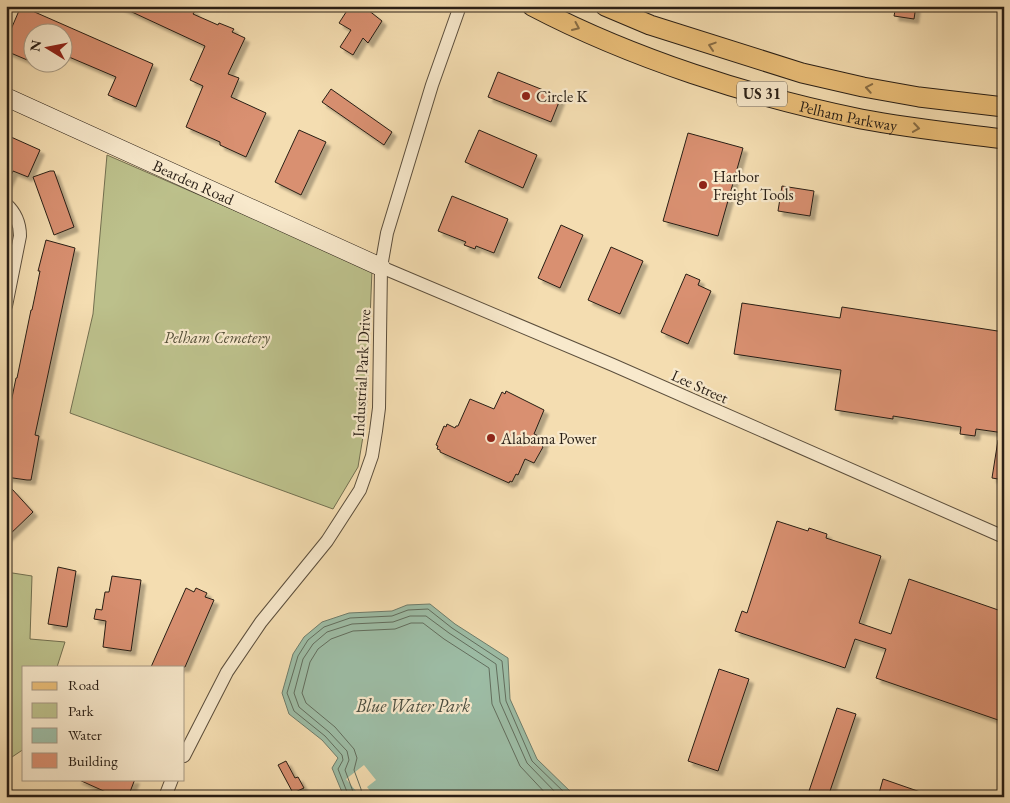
<svg xmlns="http://www.w3.org/2000/svg" width="1010" height="803" viewBox="0 0 1010 803" font-family="'EB Garamond',serif">
<style>
.green{fill:#bcc08b;stroke:#726f50}
.water{fill:#9dbda6;stroke:#6e7d6c}
.pier{fill:#f4ddb1}
.lines{fill:none;stroke-linecap:round;stroke-linejoin:round}
.shore{stroke:#626e5e;stroke-width:1}
.building{fill:#d99071;stroke:#281e15;filter:url(#shadow)}
.street-casing{stroke:#5b4e3c;stroke-width:14}
.secondary-casing{stroke:#281e15;stroke-width:19}
.primary-casing{stroke:#281e15;stroke-width:21}
.street{stroke:#f8e9cc;stroke-width:12}
.secondary{stroke:#f8e9cc;stroke-width:18}
.primary{stroke:#eabe78;stroke-width:19}
.oneway{stroke:#896e46}
.poi-dot{fill:#8f2418;stroke:#f8e9cc;stroke-width:2}
.labels{text-anchor:middle;stroke-width:4.5;stroke-linejoin:round;paint-order:stroke}
.shield{fill:#f8e9cc;stroke:#665b4c;stroke-width:1}
.shield-label{font-size:15px;font-weight:bold;fill:#281e15}
.poi-label{font-size:16px;fill:#281e15;stroke:#f8e9cc;text-anchor:start}
.street-label{font-size:16px;fill:#281e15;stroke:#f8e9cc}
.park-label{font-size:16px;font-style:italic;fill:#544f38;stroke:#f8e9cc}
.water-label{font-size:18px;font-style:italic;fill:#4b4e40;stroke:#f8e9cc}
</style>
<defs>
<filter id="shadow"><feDropShadow dx="4.5" dy="4.5" stdDeviation="1" flood-color="#0004"/></filter>
</defs>
<rect width="100%" height="100%" fill="#f4ddb1"/>
<filter id="stains"><feTurbulence type="fractalNoise" baseFrequency=".004" numOctaves="4"/><feColorMatrix values="0 0 0 0 .2 0 0 0 0 .09 0 0 0 0 .02 0 0 0 .5 -.17"/></filter>
<radialGradient id="worn" r=".72"><stop offset=".6" stop-color="#630" stop-opacity="0"/><stop offset="1" stop-color="#630" stop-opacity=".3"/></radialGradient>
<g class="green">
<path d="M107,155L372,270L366,418L358,467L333,509L70,413L93,314Z"/>
<path d="M6,572L32,576L30,639L65,642L57,667H24V749L6,761Z"/>
</g>
<path class="water" d="M430,604L455,624L508,658L510,699L537,759L576,797H344L332,768L338,758L322,740L289,714L282,693L293,654L304,637L322,622L349,613L392,611L407,605Z"/>
<path class="pier" d="M364,765L376,780L367,787L375,797H361L346,779Z"/>
<g class="lines">
<g class="shore">
<path d="M349,797L338,769L343,760L342,755L325,736L294,711L287,693L298,656L308,640L324,627L350,618L392,616L408,610L428,609L452,628L502,661L506,701L532,761L569,797"/>
<path d="M355,797L345,770L349,760L347,751L329,732L299,707L294,693L303,659L313,644L327,632L352,624L393,622L410,616H426L449,633L496,664L500,702L527,763L560,797"/>
<path d="M362,797L361,789L354,770L357,758L354,749L335,727L306,703L302,693L310,662L318,649L331,639L353,631L395,629L411,623H423L444,639L489,668L492,704L520,766L549,797"/>
</g>
</g>
<g class="building">
<path d="M21,6L153,64L136,107L108,95L116,77L62,54V32H32V62L6,51V41Z"/>
<path d="M119,6H184L195,11L193,14L218,25L219,23L234,29L232,32L245,38L228,74L239,78L231,97L266,113L246,157L220,145V142L186,127L203,86L190,80L205,46Z"/>
<path d="M350,6H363L382,21L368,43L363,38L353,55L340,47L351,30L339,23Z"/>
<path d="M896,6H916L914,19L894,16Z"/>
<path d="M498,72L561,97L551,122L488,97Z"/>
<path d="M331,89L392,132L384,145L322,102Z"/>
<path d="M299,130L326,142L301,195L275,182Z"/>
<path d="M479,130L537,155L523,188L465,162Z"/>
<path d="M688,133L743,148L718,236L663,221Z"/>
<path d="M6,136L11,138V137L40,150L28,177L13,171L6,186Z"/>
<path d="M50,171H54L74,227L54,235L33,177Z"/>
<path d="M782,186L814,191L810,216L778,211Z"/>
<path d="M452,196L508,219L494,253L476,246L475,249L464,245L466,242L438,231Z"/>
<path d="M561,225L583,235L560,288L538,278Z"/>
<path d="M46,240L75,248L35,435L39,436L31,480H27L6,477V439L9,422H7L16,378H17L31,310H32L37,286L40,271H38Z"/>
<path d="M611,247L643,261L620,314L588,300Z"/>
<path d="M686,274L700,280L698,285L711,291L688,344L661,332Z"/>
<path d="M742,303L840,318L842,307L1004,332V433L976,429L975,436L960,434L961,427L893,416V419L835,410L841,370L734,354Z"/>
<path d="M506,391L544,410L534,434L545,439L542,446L543,447L534,463L525,459L518,475L516,474L512,482L510,481L509,483L440,452V450L437,449L438,446L436,445L444,426L446,427L447,424L455,428L456,426H458L470,399L494,409L502,392L505,394Z"/>
<path d="M998,440L1004,441V480L992,478Z"/>
<path d="M12,489L33,512L6,538V494Z"/>
<path d="M777,521L808,531L809,528L827,534L826,538L881,556L859,623L891,634L909,579L1004,612V722L876,678L886,649L855,639L845,668L735,631L742,611L747,613Z"/>
<path d="M58,567L76,571L67,627L48,624Z"/>
<path d="M112,576L141,580L131,651L103,647L106,621L94,619L96,609L102,610L105,592H109Z"/>
<path d="M186,588L194,592L196,588L207,593L205,597L214,600L185,667H151Z"/>
<path d="M719,669L749,679L718,771L688,761Z"/>
<path d="M837,708L856,714L828,797H807Z"/>
<path d="M286,761L295,778L298,777L304,788L293,793L278,765Z"/>
<path d="M77,779H135L128,797H117Z"/>
<path d="M883,779L929,795V797H878Z"/>
</g>
<g class="lines">
<defs>
<g id="street">
<path d="M6,204C16,213 20,223 20,236L6,306"/>
<path d="M381,267L613,365L1004,537"/>
<path d="M184,756L227,672L261,622L327,541L360,490L372,456L376,431L379,408L381,267L387,233L432,85L460,6"/>
<path d="M165,797L172,779"/>
</g>
<g id="secondary">
<path id="s1" d="M6,97L381,267"/>
</g>
<g id="primary">
<path id="s2" d="M532,6C631,58 752,97 861,119C908,128 956,133 1004,139"/>
<path d="M605,6L650,25L802,73L863,87L919,97L1004,107"/>
</g>
</defs>
<use href="#street" class="street-casing"/>
<use href="#secondary" class="secondary-casing"/>
<use href="#primary" class="primary-casing"/>
<use href="#street" class="street"/>
<use href="#secondary" class="secondary"/>
<use href="#primary" class="primary"/>
</g>
<defs><path id="oneway-chevron" d="M-2-3.5L2.5 0L-2 3.5" fill="none" stroke-width="1.6" stroke-linecap="round" stroke-linejoin="round" transform="scale(1.25)"/></defs>
<g class="oneway">
<use href="#oneway-chevron" transform="translate(576 27) rotate(24)"/>
<use href="#oneway-chevron" transform="translate(712 46) rotate(-162)"/>
<use href="#oneway-chevron" transform="translate(869 88) rotate(-170)"/>
<use href="#oneway-chevron" transform="translate(916 128) rotate(8)"/>
</g>
<g class="poi-dot">
<circle cx="526" cy="96" r="5"/>
<circle cx="703" cy="185" r="5"/>
<circle cx="491" cy="438" r="5"/>
</g>
<g class="labels">
<rect class="shield" x="737" y="81.5" width="50" height="25" rx="4"/>
<g class="shield-label">
<text x="762" y="99">US 31</text>
</g>
<g class="poi-label">
<text x="536" y="102">Circle K</text>
<text x="713" y="182">Harbor<tspan x="713" dy="18">Freight Tools</tspan></text>
<text x="501" y="444">Alabama Power</text>
</g>
<g class="street-label">
<text dy="6" stroke="none"><textPath href="#s2" startOffset="336">Pelham Parkway</textPath></text>
<text dy="6" stroke="none"><textPath href="#s1" startOffset="206">Bearden Road</textPath></text>
<text transform="translate(361 373) rotate(-87)" y="6">Industrial Park Drive</text>
<text transform="translate(700 386) rotate(24)" y="6">Lee Street</text>
</g>
<g class="park-label">
<text x="217" y="343">Pelham Cemetery</text>
</g>
<g class="water-label">
<text x="413" y="712">Blue Water Park</text>
</g>
</g>
<rect width="1010" height="803" fill="none" stroke="#f4ddb1" stroke-width="25"/>
<rect x="8" y="8" width="995" height="788" fill="none" stroke="#281e15" stroke-width="2.5"/>
<rect x="12" y="12" width="985" height="778" fill="none" stroke="#281e15"/>
<rect x="22" y="666" width="162" height="115" fill="#f8e9cc" stroke="#a59883"/>
<rect x="32" y="682" width="25" height="8" fill="#eabe78" stroke="#a59883"/>
<text x="68" y="690" font-size="15" fill="#281e15">Road</text>
<rect x="32" y="703" width="25" height="15" fill="#bcc08b" stroke="#a59883"/>
<text x="68" y="716" font-size="15" fill="#281e15">Park</text>
<rect x="32" y="728" width="25" height="15" fill="#9dbda6" stroke="#a59883"/>
<text x="68" y="740" font-size="15" fill="#281e15">Water</text>
<rect x="32" y="753" width="25" height="15" fill="#d99071" stroke="#a59883"/>
<text x="68" y="766" font-size="15" fill="#281e15">Building</text>
<g transform="translate(48 48) rotate(280)"><circle r="24" fill="#f8e9cc" stroke="#a59883"/>
<path d="M0-4L9 19L0 12L-9 19Z" fill="#8f2418"/>
<text y="-8" font-size="14" font-weight="bold" text-anchor="middle" fill="#281e15">N</text>
</g>
<rect width="100%" height="100%" filter="url(#stains)"/>
<rect width="100%" height="100%" fill="url(#worn)"/>
</svg>
